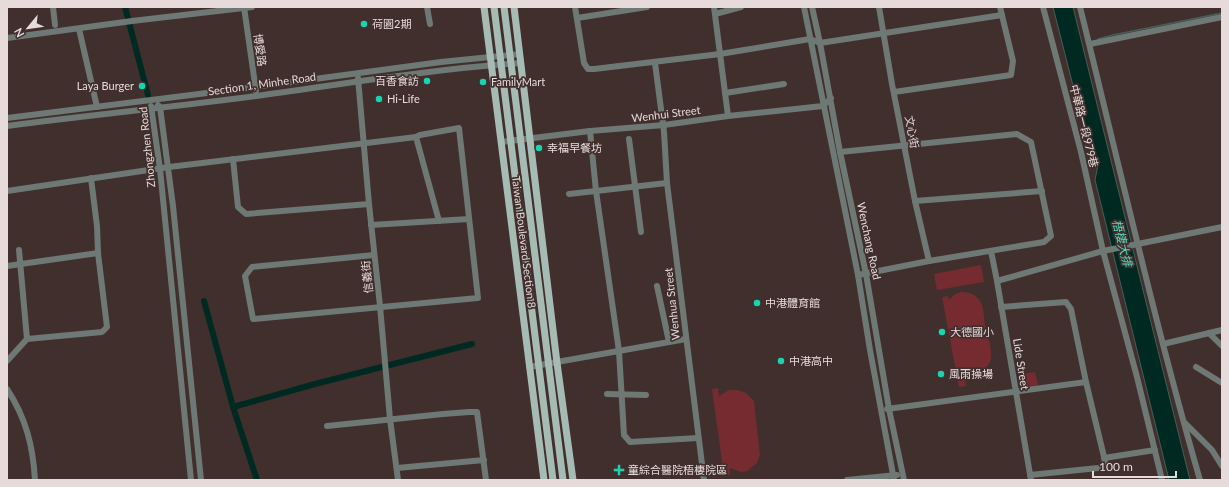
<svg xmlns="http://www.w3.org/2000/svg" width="1229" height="487" viewBox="0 0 1229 487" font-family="Lato,'Noto Sans TC',sans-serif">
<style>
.green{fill:#762b30}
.water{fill:#002a21;stroke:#455f58}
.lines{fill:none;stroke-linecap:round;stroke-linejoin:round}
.stream{stroke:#455f58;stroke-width:1.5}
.canal{stroke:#002a21;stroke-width:6}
.minor{stroke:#6e7875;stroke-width:6}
.major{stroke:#a7bbb5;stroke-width:7}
.poi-dot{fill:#16d5b3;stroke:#412f2e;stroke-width:1.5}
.labels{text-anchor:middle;stroke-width:3.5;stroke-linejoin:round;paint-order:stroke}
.poi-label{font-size:11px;fill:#e7dada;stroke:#412f2e;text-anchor:start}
.street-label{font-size:11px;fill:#e7dada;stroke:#412f2e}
.water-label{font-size:12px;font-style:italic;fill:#55dbbd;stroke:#412f2e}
</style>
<rect width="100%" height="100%" fill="#412f2e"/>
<g class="green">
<path d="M981,265L984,282L937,290L934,274Z"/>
<path d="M961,292C968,292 976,294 980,301C984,307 984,318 985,325C987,334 992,347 991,356C991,371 974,374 963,370L966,386L959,387L942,297L948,296L949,300L955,294Z"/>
<path d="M1035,372L1038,385L1025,388L1022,374Z"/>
<path d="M718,388L719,396L729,390H738L746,393L754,401L760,455L757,463L747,471L741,472L730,468V475L724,476L712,389Z"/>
</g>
<path class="water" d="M1053,7H1073L1190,480H1169L1095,180L1098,165L1085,133Z"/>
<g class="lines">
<path class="stream" d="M1098,39L1113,35L1222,13"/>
<g class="canal">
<path d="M125,7L148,95"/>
<path d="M204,301L233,407L257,480"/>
<path d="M233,407L315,384L472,344"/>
</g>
<g class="minor">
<path d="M53,7L55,25"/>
<path d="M244,7L256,91"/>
<path d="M427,7L430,24"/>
<path d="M575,7L584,63L588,69H594L720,54L810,39L820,43L1002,15"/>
<path d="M714,7L728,116"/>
<path d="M804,7L858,275L870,350L894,480"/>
<path d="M812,7L820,43L840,152L866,274L889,409L904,480"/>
<path d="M879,7L892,84L915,201L929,261"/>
<path d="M1043,7L1081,152L1103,251L1137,377L1162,480"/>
<path d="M1080,7C1119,165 1155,324 1200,480"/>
<path d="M715,14L741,7"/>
<path d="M577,18L647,7"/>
<path d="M79,29L97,107"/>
<path d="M7,38L132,21L252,7"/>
<path d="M1090,44L1222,17"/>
<path d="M655,63L664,132L667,183L704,480"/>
<path d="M358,78L369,204L380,306L390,419L398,480"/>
<path d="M894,92L1011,75L1013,61L1000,7"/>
<path d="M725,93L784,84"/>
<path d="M158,105L160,107L173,206L201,480"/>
<path d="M151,106L160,169L191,480"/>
<path d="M7,118L255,87L441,62L520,54"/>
<path d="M7,126C90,115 173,107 256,96C344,84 432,69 521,63"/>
<path d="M590,131L596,191L619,351L624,435L630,442L698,438"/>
<path d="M416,137L439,221"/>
<path d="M629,139L641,232"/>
<path d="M501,142L590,131L664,125L728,116L823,106L831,98"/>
<path d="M840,152L1017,134L1031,142L1051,236L1044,242L929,261L858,275"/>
<path d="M233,159L238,207L246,214L369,204"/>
<path d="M7,191L169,167L416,137L420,135L459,128L478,298L467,299L253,319L245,276L252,267L374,255"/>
<path d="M569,194L667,183"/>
<path d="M915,201L1042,191"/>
<path d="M371,225L469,219"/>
<path d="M991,251L997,281L1031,480"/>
<path d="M7,266L98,253"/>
<path d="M997,281L1103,251L1222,227"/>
<path d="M657,286L669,342"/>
<path d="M1209,333L1222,346"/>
<path d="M27,339L102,332L107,327L98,253L97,226L91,178"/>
<path d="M1163,344L1222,330"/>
<path d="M7,361L27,339L19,250"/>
<path d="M529,367L686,339"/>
<path d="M1196,367L1222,383"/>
<path d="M7,389C26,418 33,446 35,480"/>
<path d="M607,394L646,395"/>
<path d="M887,409L1086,382L1071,309L1066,302L1001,307"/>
<path d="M1184,422L1212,450L1222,466"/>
<path d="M327,426L443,414L469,412H477L486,480"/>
<path d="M1104,458L1155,450"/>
<path d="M397,468L484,460"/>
<path d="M1030,475L1098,468L1103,466L1105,461L1086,382"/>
<path d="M847,480L897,475"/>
</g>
<g class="major">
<path d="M484,7L544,480"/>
<path d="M494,7L553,480"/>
<path d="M504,7L563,480"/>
<path d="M514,7L557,363L573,480"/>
</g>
</g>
<g class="poi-dot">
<circle cx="364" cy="24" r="4"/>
<circle cx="427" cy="81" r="4"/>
<circle cx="483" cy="82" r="4"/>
<circle cx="142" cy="86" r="4"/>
<circle cx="379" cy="99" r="4"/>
<circle cx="539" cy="148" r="4"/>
<circle cx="757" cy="303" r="4"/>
<circle cx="942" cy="332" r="4"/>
<circle cx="781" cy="361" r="4"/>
<circle cx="941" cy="374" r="4"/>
<path d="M617 464h4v4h4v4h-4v4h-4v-4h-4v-4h4z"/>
</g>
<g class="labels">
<g class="poi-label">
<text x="372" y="28">荷園2期</text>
<text x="419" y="85" text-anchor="end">百香食訪</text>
<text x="491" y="86">FamilyMart</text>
<text x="134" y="90" text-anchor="end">Laya Burger</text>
<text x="387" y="103">Hi-Life</text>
<text x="547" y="152">幸福早餐坊</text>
<text x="765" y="307">中港體育館</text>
<text x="950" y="336">大德國小</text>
<text x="789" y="365">中港高中</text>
<text x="949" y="378">風雨操場</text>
<text x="628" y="474">童綜合醫院梧棲院區</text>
</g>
<g class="street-label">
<text transform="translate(260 50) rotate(82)" y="4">博愛路</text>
<text transform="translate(262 84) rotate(-8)" y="4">Section 1, Minhe Road</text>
<text transform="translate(666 114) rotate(-7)" y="4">Wenhui Street</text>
<text transform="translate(1084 126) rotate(76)" y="4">中華路一段979巷</text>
<text transform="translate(912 132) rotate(79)" y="4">文心街</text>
<text transform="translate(147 147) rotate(-96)" y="4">Zhongzhen Road</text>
<text transform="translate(869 241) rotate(78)" y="4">Wenchang Road</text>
<text transform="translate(524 242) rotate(83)" y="4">Taiwan Boulevard Section 8</text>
<text transform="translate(367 277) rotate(-96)" y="4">信義街</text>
<text transform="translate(672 304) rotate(-96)" y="4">Wenhua Street</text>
<text transform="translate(1021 364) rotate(81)" y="4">Lide Street</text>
</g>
<g class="water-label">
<text transform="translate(1122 243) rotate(76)" y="4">梧棲大排</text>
</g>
</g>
<rect width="1229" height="487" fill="none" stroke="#e7dada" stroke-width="16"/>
<g transform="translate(28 28) rotate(241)" stroke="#412f2e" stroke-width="3" paint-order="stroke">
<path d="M0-3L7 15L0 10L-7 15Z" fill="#e7dada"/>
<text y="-6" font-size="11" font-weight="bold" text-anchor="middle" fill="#e7dada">N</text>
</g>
<path d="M1093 471v6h83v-6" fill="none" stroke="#e7dada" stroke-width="2"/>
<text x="1099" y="471" font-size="12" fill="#e7dada" stroke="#412f2e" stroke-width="3" paint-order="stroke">100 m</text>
</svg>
